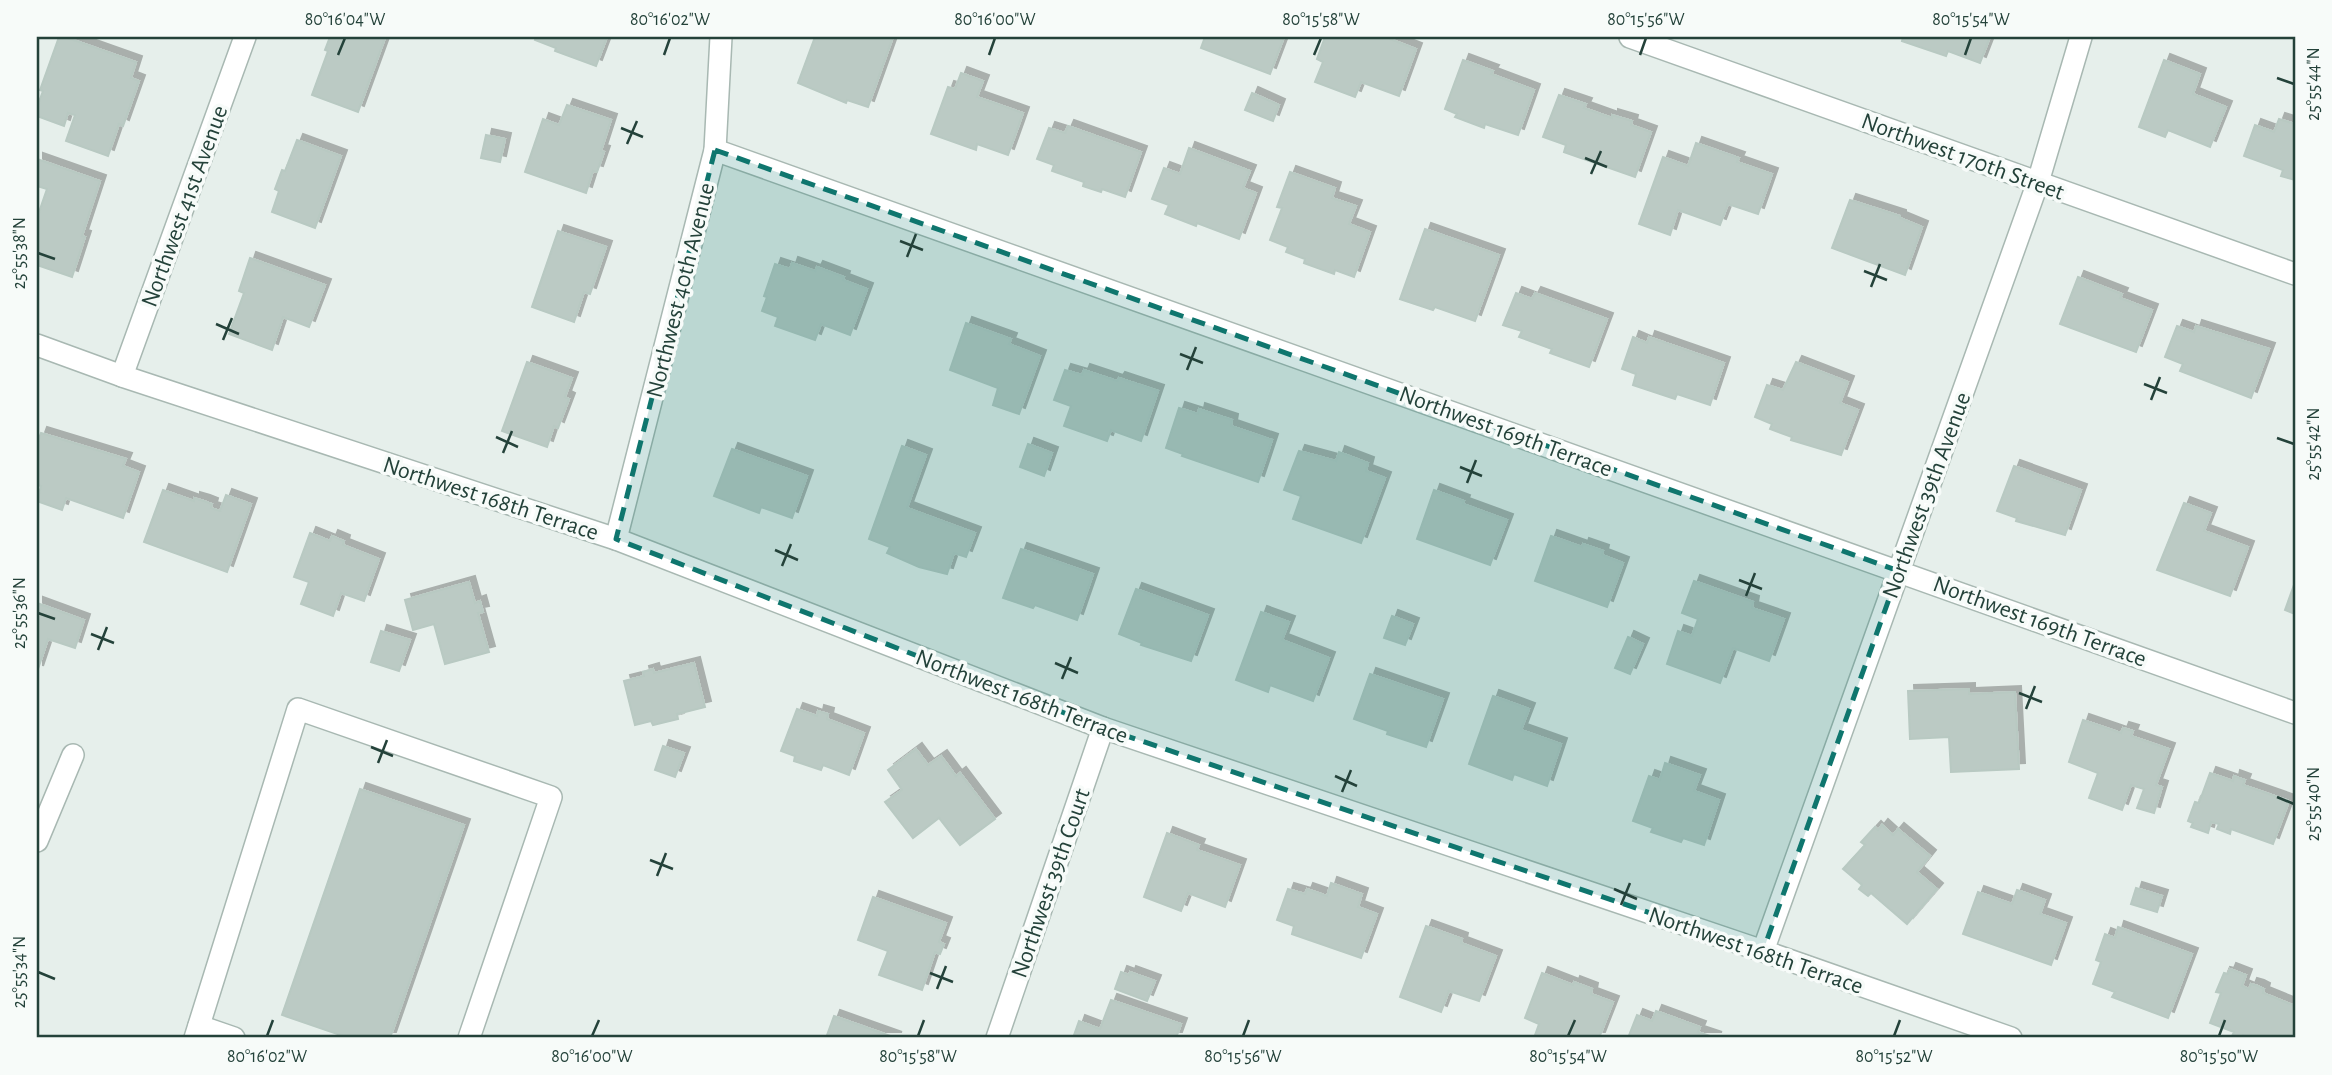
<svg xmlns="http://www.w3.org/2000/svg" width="2332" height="1075" viewBox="0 0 2332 1075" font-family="'Alegreya Sans',sans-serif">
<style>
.building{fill:#bbcac4;stroke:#b8c9c2;stroke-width:2;filter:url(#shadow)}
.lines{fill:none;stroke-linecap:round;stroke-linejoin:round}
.minor-casing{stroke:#a8b8b2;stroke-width:24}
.minor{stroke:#fff;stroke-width:21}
.marked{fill:#0f766e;fill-opacity:0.2;stroke:#0f766e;stroke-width:5;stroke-dasharray:14 9;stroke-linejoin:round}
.ticks{fill:none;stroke:#24423a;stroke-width:2.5}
.labels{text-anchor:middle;stroke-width:7;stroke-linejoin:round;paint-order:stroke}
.street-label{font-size:24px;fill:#24423a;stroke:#f7fbf9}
.neatline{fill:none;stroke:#24423a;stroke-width:2.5}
.ticks-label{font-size:18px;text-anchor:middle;fill:#24423a}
</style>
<defs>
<filter id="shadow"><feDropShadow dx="6" dy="-6" stdDeviation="0" flood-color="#0004"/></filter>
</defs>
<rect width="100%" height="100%" fill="#e6efeb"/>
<g class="building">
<path d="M59,37H65L136,62L131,78L139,81L123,126L119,124L108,156L66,141L75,115L68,113L64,126L37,116V107L43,91L40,90Z"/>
<path d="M330,37L385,38L358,112L312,95L328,51L325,50Z"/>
<path d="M536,37H607L596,66L555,51L556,48L535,40Z"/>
<path d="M815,37H893L868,107L847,100L846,103L798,83Z"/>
<path d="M1205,37H1284L1270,74L1201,48Z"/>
<path d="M1325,37H1390V39L1416,49L1399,96L1361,82L1355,97L1315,82L1323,62L1317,59Z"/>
<path d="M1903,37H1990L1980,63L1948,51L1946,56L1902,41Z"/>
<path d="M1463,60L1493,71L1491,74L1534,90L1518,135L1485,124L1484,128L1455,117L1457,114L1445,109Z"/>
<path d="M2164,60L2200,74L2193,94L2226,107L2210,147L2168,130L2165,137L2139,127Z"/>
<path d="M961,73L983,81L977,97L1023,113L1008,155L977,144L976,150L931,134L948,87L955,89Z"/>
<path d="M1252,93L1279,105L1273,121L1245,110Z"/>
<path d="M1559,95L1586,104L1584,108L1612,118V115L1632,121L1631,125L1651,132L1635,177L1564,152L1566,145L1543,137Z"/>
<path d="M567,105L611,120L601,151L604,152L597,172L593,171L586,193L525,172L543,119L559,125Z"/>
<path d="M2279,119L2295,124V180L2281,176L2283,170L2244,156L2255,125L2274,132Z"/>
<path d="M1068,126L1141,152L1125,197L1102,189L1101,192L1083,186L1084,182L1052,171L1054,165L1037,159L1049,128L1065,133Z"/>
<path d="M486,135L505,139L500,162L481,158Z"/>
<path d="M297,140L341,156L315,228L272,212L279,191L275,189L282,170L285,171Z"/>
<path d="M1696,143L1739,158L1737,162L1772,174L1758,214L1728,204L1720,225L1678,210L1670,235L1639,224L1663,157L1688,166Z"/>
<path d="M1189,148L1250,171L1243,188L1256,193L1239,239L1197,223L1196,226L1165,214L1169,205L1152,199L1164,168L1180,174Z"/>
<path d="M37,159L100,181L82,236L85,237L72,277L37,265V218L47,189L37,186Z"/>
<path d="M1290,172L1335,188L1332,198L1356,206L1349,224L1370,232L1354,277L1335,270L1334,274L1304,263L1305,259L1286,252L1288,247L1270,240L1282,208L1277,207Z"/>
<path d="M1850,200L1900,216V218L1922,227L1905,275L1832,248Z"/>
<path d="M1425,229L1499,255L1475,321L1435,307L1433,310L1400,299Z"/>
<path d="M558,231L606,247L590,294L584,292L574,322L532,307Z"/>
<path d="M250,258L325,285L309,327L283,317L272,350L229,334L244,293L239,291Z"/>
<path d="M792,263L815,271L817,267L844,277L843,280L867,289L850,335L821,324L815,340L775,326L778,317L762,311L767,297L764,296L775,264L790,269Z"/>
<path d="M2078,277L2122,294L2120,298L2152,310L2136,352L2060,324Z"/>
<path d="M1516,293L1532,299L1535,293L1607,319L1589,367L1550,353L1552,349L1519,337L1522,331L1503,325Z"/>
<path d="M966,323L1011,339L1009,344L1040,356L1019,414L993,405L998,388L950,370Z"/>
<path d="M2177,326L2194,332L2196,326L2269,349L2251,398L2180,371L2183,364L2165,357Z"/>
<path d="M1633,337L1647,343L1649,337L1724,363L1710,405L1677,394L1675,399L1633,385L1636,374L1622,369Z"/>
<path d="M527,362L572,378L565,397L569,399L558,428L554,426L547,447L502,431Z"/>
<path d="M1796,362L1848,382L1840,403L1858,410L1841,455L1791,440L1792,437L1770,429L1772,424L1755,417L1767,385L1783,390Z"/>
<path d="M1065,370L1082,375L1084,370L1117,381L1119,378L1158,391L1141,441L1111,430L1107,441L1064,426L1071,406L1054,400Z"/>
<path d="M1179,408L1198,414L1199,409L1232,420L1231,426L1272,440L1258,482L1182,456L1183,454L1166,448Z"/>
<path d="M41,433L126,459L123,466L139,472L123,518L66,498L62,510L37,501L41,486L37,485V444Z"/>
<path d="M1028,444L1052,453L1044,476L1020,467Z"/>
<path d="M902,446L926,455L907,508L975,533L966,557L954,553L947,574L919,567L887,553L890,547L869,539Z"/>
<path d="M732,449L807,476L792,518L761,507L759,513L714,496Z"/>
<path d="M1299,451L1336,461L1339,452L1368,463L1366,471L1385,478L1361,543L1293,519L1301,496L1284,490Z"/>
<path d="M2014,466L2081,490L2065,535L2016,521L2017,518L1997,511Z"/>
<path d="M163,490L194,501V498L204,501L212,504L211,508L220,511L226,495L251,504L227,572L144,542Z"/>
<path d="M1434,490L1464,501L1463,504L1507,520L1490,565L1417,539Z"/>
<path d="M2184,503L2211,513L2204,531L2248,547L2230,596L2157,570Z"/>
<path d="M310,533L330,541L332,536L344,541L343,545L379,559L364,601L341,593L333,616L301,604L309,582L294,577Z"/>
<path d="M1551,536L1582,547L1583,544L1603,551L1602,555L1623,563L1607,607L1535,581Z"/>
<path d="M1021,549L1093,574L1077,620L1035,605L1033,608L1003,598Z"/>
<path d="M1694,581L1753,602L1752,608L1784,619L1769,661L1733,648L1720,683L1667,664L1678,631L1692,636L1698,619L1682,613Z"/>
<path d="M469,582L475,603L480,601L483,612L478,613L489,652L445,664L434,624L413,630L405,600Z"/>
<path d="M2295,582V614L2285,610Z"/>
<path d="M1136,589L1208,615L1191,661L1141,645L1142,643L1119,634Z"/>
<path d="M37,603L84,620L75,648L48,639L37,672Z"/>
<path d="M1261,612L1289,622L1282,640L1329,658L1313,701L1270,685L1268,692L1236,680Z"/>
<path d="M1392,616L1413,624L1405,645L1384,638Z"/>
<path d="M381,631L410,640L399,671L371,662Z"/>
<path d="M1628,637L1643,644L1630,674L1615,668Z"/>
<path d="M694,663L705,707L677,714L678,719L653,725L651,721L635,725L624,681L644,676L643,672L653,669L654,673Z"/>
<path d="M1370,674L1443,699L1426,747L1387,734L1388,731L1354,719Z"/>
<path d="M1969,689V694L2015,692L2019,769L1951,772L1949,737L1910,739L1908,691Z"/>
<path d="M1493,696L1529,709L1521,730L1561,744L1547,786L1514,774L1512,780L1469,764Z"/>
<path d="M797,709L817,716L818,711L828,714L827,719L864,733L849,775L823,765L821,770L794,761L795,756L781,751Z"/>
<path d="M2083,720L2121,733L2123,728L2133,731L2131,736L2169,749L2156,785L2162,787L2154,813L2137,808L2144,789L2131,785L2122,810L2089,798L2098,773L2069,762Z"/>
<path d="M663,746L684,753L675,777L655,770Z"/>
<path d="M916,749L928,765L941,756L956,776L960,773L995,819L960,845L939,818L913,838L885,802L902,790L888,770Z"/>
<path d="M1665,763L1700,775L1694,791L1719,800L1704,845L1683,838L1681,842L1651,832L1653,828L1633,821L1649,776L1660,780Z"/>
<path d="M2210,773L2233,781L2234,776L2245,780L2243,785L2289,801L2273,844L2231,829L2230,834L2217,829L2219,824L2211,822L2208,833L2191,827L2193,823L2188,821L2195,802L2199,803Z"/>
<path d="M360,789L464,825L390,1038H349L282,1015Z"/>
<path d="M1882,825L1893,835L1898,829L1930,856L1917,872L1937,889L1907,924L1871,893L1868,896L1859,889L1862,885L1843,869L1865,845L1861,842L1875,827L1878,830Z"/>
<path d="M1167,833L1199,845L1197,850L1240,865L1225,907L1188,893L1181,911L1144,897Z"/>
<path d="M1331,883L1362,894L1358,907L1377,914L1361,958L1292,934L1294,926L1277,920L1288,889L1305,894L1307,889L1327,896Z"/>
<path d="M2136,888L2162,896L2157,912L2131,904Z"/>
<path d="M2017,890L2045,900L2040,914L2066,923L2051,965L1963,934L1978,892L2012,904Z"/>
<path d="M873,897L946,923L939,942L944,944L940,954L935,952L922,990L879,975L888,951L858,940Z"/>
<path d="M1426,926L1462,939L1461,943L1496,956L1479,1001L1449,991L1441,1012L1400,997Z"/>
<path d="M2118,927L2192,954L2168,1018L2112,997L2115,992L2093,984L2101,962L2096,960L2105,934L2115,938Z"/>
<path d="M2230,969L2246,975L2242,986L2249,989L2251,984L2258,986L2264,989L2263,993L2295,1006V1032L2293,1038H2252L2243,1035L2242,1038H2237L2232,1036L2234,1032L2210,1023L2221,993L2216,992L2224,973L2228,974Z"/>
<path d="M1121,972L1129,975L1130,972L1155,981L1147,1001L1115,989Z"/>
<path d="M1542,973L1573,985L1574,982L1592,989L1591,994L1613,1002L1599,1038H1534L1539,1024L1525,1018Z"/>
<path d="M1111,1000L1181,1024L1176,1038H1073L1079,1021L1100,1029Z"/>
<path d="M1656,1011L1700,1027L1698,1032L1716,1038H1628L1637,1015L1652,1021Z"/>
<path d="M834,1016L896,1038H826Z"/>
</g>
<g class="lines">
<defs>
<g id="minor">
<path d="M1630,37L2295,274"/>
<path d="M715,150L2295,713"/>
<path d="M37,345L122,376L616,539L1103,728L1763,951L2011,1038"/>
<path d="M122,376L245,37"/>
<path d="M616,539L715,150L721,37"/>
<path d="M37,841L73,755"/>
<path d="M1763,951L2038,182L2081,37"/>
<path d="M199,1026L234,1038"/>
<path d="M195,1038L298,709L551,797L469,1038"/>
<path d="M997,1038L1103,728"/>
</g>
</defs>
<use href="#minor" class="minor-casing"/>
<use href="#minor" class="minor"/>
</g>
<path class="marked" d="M715,150L1899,571L1763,951L1103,728L616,539Z"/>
<path class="ticks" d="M338,55L345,38M664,55L670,38M989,55L995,38M1314,55L1321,38M1640,55L1646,38M1965,55L1971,38M2277,78L2294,84M621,128L643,137M627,144L637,121M1585,158L1607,167M1591,174L1601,151M900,241L923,250M38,253L55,259M907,257L916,234M1864,271L1887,280M1871,287L1880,264M216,324L239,334M223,340L232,318M1180,354L1203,363M1187,370L1196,347M2144,384L2167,393M2151,400L2160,377M496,437L518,447M2277,438L2294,444M503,453L512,431M1460,467L1482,476M1467,483L1476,460M775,550L798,560M782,566L791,544M1739,580L1762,589M1746,596L1755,573M38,613L55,619M91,634L114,643M98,650L107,627M1055,663L1078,673M1062,679L1071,657M2019,693L2042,702M2026,709L2035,686M371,747L393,756M378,763L387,740M1335,776L1357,786M1342,792L1351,770M2277,797L2294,804M650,860L673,869M657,876L666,853M1614,889L1637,899M1621,905L1630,883M38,972L55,979M930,973L953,982M937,989L946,966M267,1036L273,1020M592,1036L599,1020M918,1036L924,1020M1243,1036L1249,1020M1568,1036L1575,1020M1894,1036L1900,1020M2219,1036L2225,1020"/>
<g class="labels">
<g class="street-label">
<text transform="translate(1963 156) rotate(20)" y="8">Northwest 170th Street</text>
<text transform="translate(184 206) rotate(-70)" y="8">Northwest 41st Avenue</text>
<text transform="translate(680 290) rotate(-76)" y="8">Northwest 40th Avenue</text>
<text transform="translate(1506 431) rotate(20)" y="8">Northwest 169th Terrace</text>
<text transform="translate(1926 495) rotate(-70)" y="8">Northwest 39th Avenue</text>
<text transform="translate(491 498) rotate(18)" y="8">Northwest 168th Terrace</text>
<text transform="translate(2040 621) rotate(20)" y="8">Northwest 169th Terrace</text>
<text transform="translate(1022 696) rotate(21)" y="8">Northwest 168th Terrace</text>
<text transform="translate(1050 883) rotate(-71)" y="8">Northwest 39th Court</text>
<text transform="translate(1756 950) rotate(19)" y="8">Northwest 168th Terrace</text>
</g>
</g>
<rect width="2332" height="1075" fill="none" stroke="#f7fbf9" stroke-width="77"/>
<rect x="38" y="38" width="2256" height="998" class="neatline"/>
<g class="ticks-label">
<text x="345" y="25">80°16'04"W</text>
<text x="670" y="25">80°16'02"W</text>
<text x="995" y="25">80°16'00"W</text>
<text x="1321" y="25">80°15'58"W</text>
<text x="1646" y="25">80°15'56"W</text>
<text x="1971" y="25">80°15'54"W</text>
<text transform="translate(2313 84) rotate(-90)" y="6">25°55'44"N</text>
<text transform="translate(19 253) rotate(-90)" y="6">25°55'38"N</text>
<text transform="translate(2313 444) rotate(-90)" y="6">25°55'42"N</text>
<text transform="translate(19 613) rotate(-90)" y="6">25°55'36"N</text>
<text transform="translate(2313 804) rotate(-90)" y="6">25°55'40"N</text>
<text transform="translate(19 972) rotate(-90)" y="6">25°55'34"N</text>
<text x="267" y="1062">80°16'02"W</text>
<text x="592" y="1062">80°16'00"W</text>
<text x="918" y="1062">80°15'58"W</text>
<text x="1243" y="1062">80°15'56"W</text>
<text x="1568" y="1062">80°15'54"W</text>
<text x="1894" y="1062">80°15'52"W</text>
<text x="2219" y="1062">80°15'50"W</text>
</g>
</svg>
